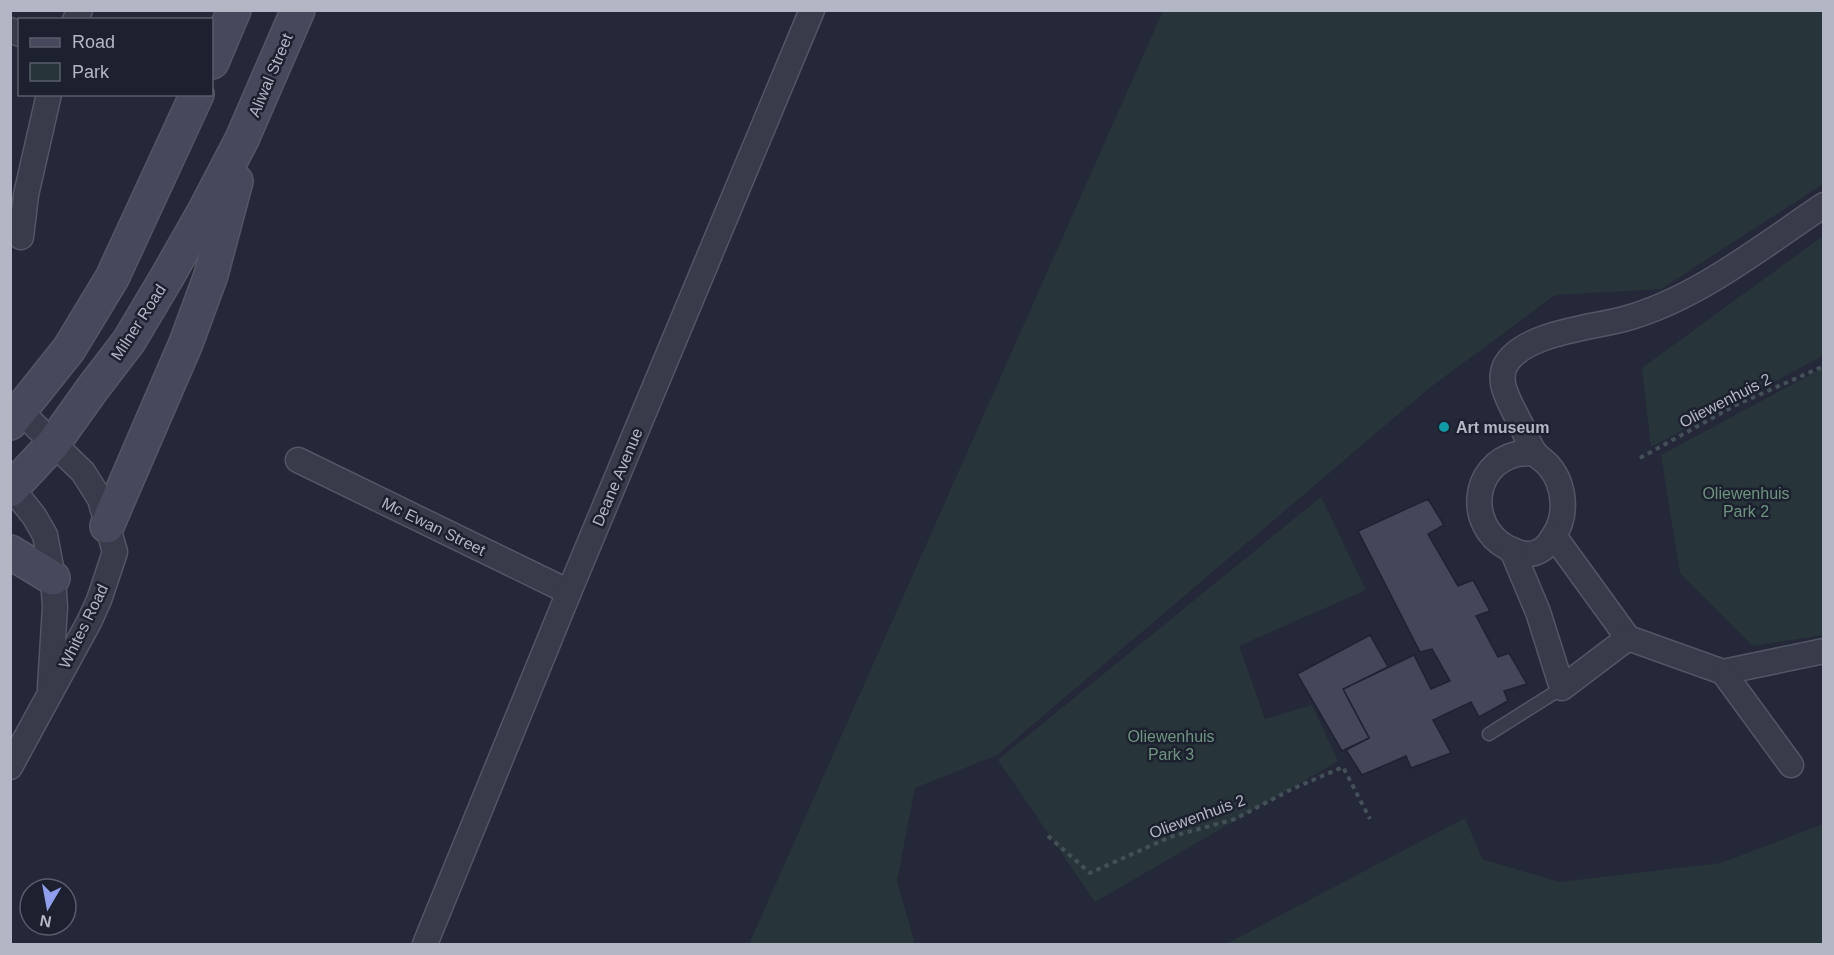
<svg xmlns="http://www.w3.org/2000/svg" width="1834" height="955" viewBox="0 0 1834 955" font-family="Helvetica,sans-serif">
<style>
.green{fill:#27353b}
.building{fill:#44475a;stroke:#1f2230;stroke-width:1.5}
.lines{fill:none;stroke-linecap:round;stroke-linejoin:round}
.lane-casing{stroke:#535664;stroke-width:15}
.street-casing{stroke:#535664;stroke-width:27}
.secondary-casing{stroke:#535664;stroke-width:36}
.path{stroke:#445057;stroke-width:4;stroke-dasharray:4.5 4.5;stroke-linecap:butt}
.lane{stroke:#383b49;stroke-width:12}
.street{stroke:#383b49;stroke-width:24}
.secondary{stroke:#46495c;stroke-width:33}
.culture-dot{fill:#0f9aa8;stroke:#1d202e;stroke-width:2}
.labels{text-anchor:middle;stroke-width:5;stroke-linejoin:round;paint-order:stroke}
.street-label{font-size:16px;fill:#b3b6c5;stroke:#1d202e}
.poi-label{font-size:16px;font-weight:bold;fill:#b3b6c5;stroke:#1d202e;text-anchor:start}
.park-label{font-size:16px;fill:#6c947e;stroke:#1d202e}
</style>
<rect width="100%" height="100%" fill="#242839"/>
<g class="green">
<path d="M1163,11H1823V184L1661,289L1555,295L1428,389L997,755L915,788L897,881L915,944H749Z"/>
<path d="M1823,236V356L1651,447L1642,368Z"/>
<path d="M1823,368V635L1753,646L1680,573L1661,455Z"/>
<path d="M1321,497L1366,590L1239,646L1265,719L1312,705L1338,761L1095,902L998,760Z"/>
<path d="M1465,818L1482,859L1559,882L1721,863L1823,824V944H1226Z"/>
</g>
<g class="building">
<path d="M1428,499L1444,525L1428,534L1458,586L1473,580L1490,611L1476,616L1498,657L1509,653L1527,684L1504,691L1508,701L1479,717L1471,702L1433,720L1451,753L1411,768L1406,756L1362,775L1346,750L1369,738L1343,689L1414,655L1431,689L1450,681L1432,649L1420,652L1358,531Z"/>
<path d="M1370,635L1388,667L1343,689L1369,738L1342,751L1297,674Z"/>
</g>
<g class="lines">
<defs>
<path id="lane" d="M1489,734L1562,688"/>
<g id="street">
<path d="M75,20L80,10"/>
<path d="M10,30L20,34"/>
<path d="M21,237L26,195L49,94"/>
<path d="M1535,453C1529,453 1522,453 1517,454C1471,465 1467,525 1506,547C1512,550 1521,554 1528,554C1539,554 1548,546 1553,537C1568,516 1565,485 1549,466C1545,461 1539,458 1535,453C1530,447 1527,437 1523,429C1517,416 1508,402 1504,388C1502,381 1502,373 1505,366C1522,333 1591,328 1624,319C1697,299 1761,247 1824,205"/>
<path d="M298,460L569,592"/>
<path d="M10,486L34,516L45,535L53,578L55,607L50,687"/>
<path d="M1554,536L1628,638"/>
<path d="M1512,550L1538,612L1562,688L1628,638L1723,672L1824,651"/>
<path d="M1723,672L1791,765"/>
<path d="M10,767L89,622L99,600L115,552L100,499L83,472L21,412"/>
<path d="M425,944L569,592L812,10"/>
</g>
<g id="secondary">
<path d="M212,62L234,10"/>
<path d="M10,423L69,349L112,278L197,94"/>
<path d="M10,490L53,444L93,388L129,341L167,277L204,212L242,139L298,10"/>
<path d="M107,526L186,343L211,275L236,181"/>
<path d="M10,552L53,578"/>
</g>
</defs>
<use href="#lane" class="lane-casing"/>
<use href="#street" class="street-casing"/>
<use href="#secondary" class="secondary-casing"/>
<g class="path">
<path d="M1640,458L1736,405L1824,366"/>
<path d="M1048,836L1090,873L1170,837L1235,819L1290,790L1343,767L1370,819"/>
</g>
<use href="#lane" class="lane"/>
<use href="#street" class="street"/>
<use href="#secondary" class="secondary"/>
</g>
<circle class="culture-dot" cx="1444" cy="427" r="6"/>
<g class="labels">
<g class="street-label">
<text transform="translate(270 75) rotate(-67)" y="6">Aliwal Street</text>
<text transform="translate(138 322) rotate(-57)" y="6">Milner Road</text>
<text transform="translate(1725 400) rotate(-27)" y="6">Oliewenhuis 2</text>
<text transform="translate(617 477) rotate(-67)" y="6">Deane Avenue</text>
<text transform="translate(434 526) rotate(26)" y="6">Mc Ewan Street</text>
<text transform="translate(83 626) rotate(-64)" y="6">Whites Road</text>
<text transform="translate(1197 816) rotate(-20)" y="6">Oliewenhuis 2</text>
</g>
<g class="poi-label">
<text x="1456" y="433">Art museum</text>
</g>
<g class="park-label">
<text x="1746" y="499">Oliewenhuis<tspan x="1746" dy="18">Park 2</tspan></text>
<text x="1171" y="742">Oliewenhuis<tspan x="1171" dy="18">Park 3</tspan></text>
</g>
</g>
<rect width="1834" height="955" fill="none" stroke="#b3b6c5" stroke-width="24"/>
<rect x="18" y="18" width="195" height="78" fill="#1d202e" stroke="#595c6a" stroke-width="1.5"/>
<rect x="30" y="38" width="30" height="9" fill="#46495c" stroke="#595c6a" stroke-width="1.5"/>
<text x="72" y="48" font-size="18" fill="#b3b6c5">Road</text>
<rect x="30" y="63" width="30" height="18" fill="#27353b" stroke="#595c6a" stroke-width="1.5"/>
<text x="72" y="78" font-size="18" fill="#b3b6c5">Park</text>
<g transform="translate(48 907) rotate(190)"><circle r="28" fill="#1d202e" stroke="#595c6a" stroke-width="1.5"/>
<path d="M0-4.5L10 22L0 15L-10 22Z" fill="#8f9eee"/>
<text y="-9" font-size="16" font-weight="bold" text-anchor="middle" fill="#b3b6c5">N</text>
</g>
</svg>
